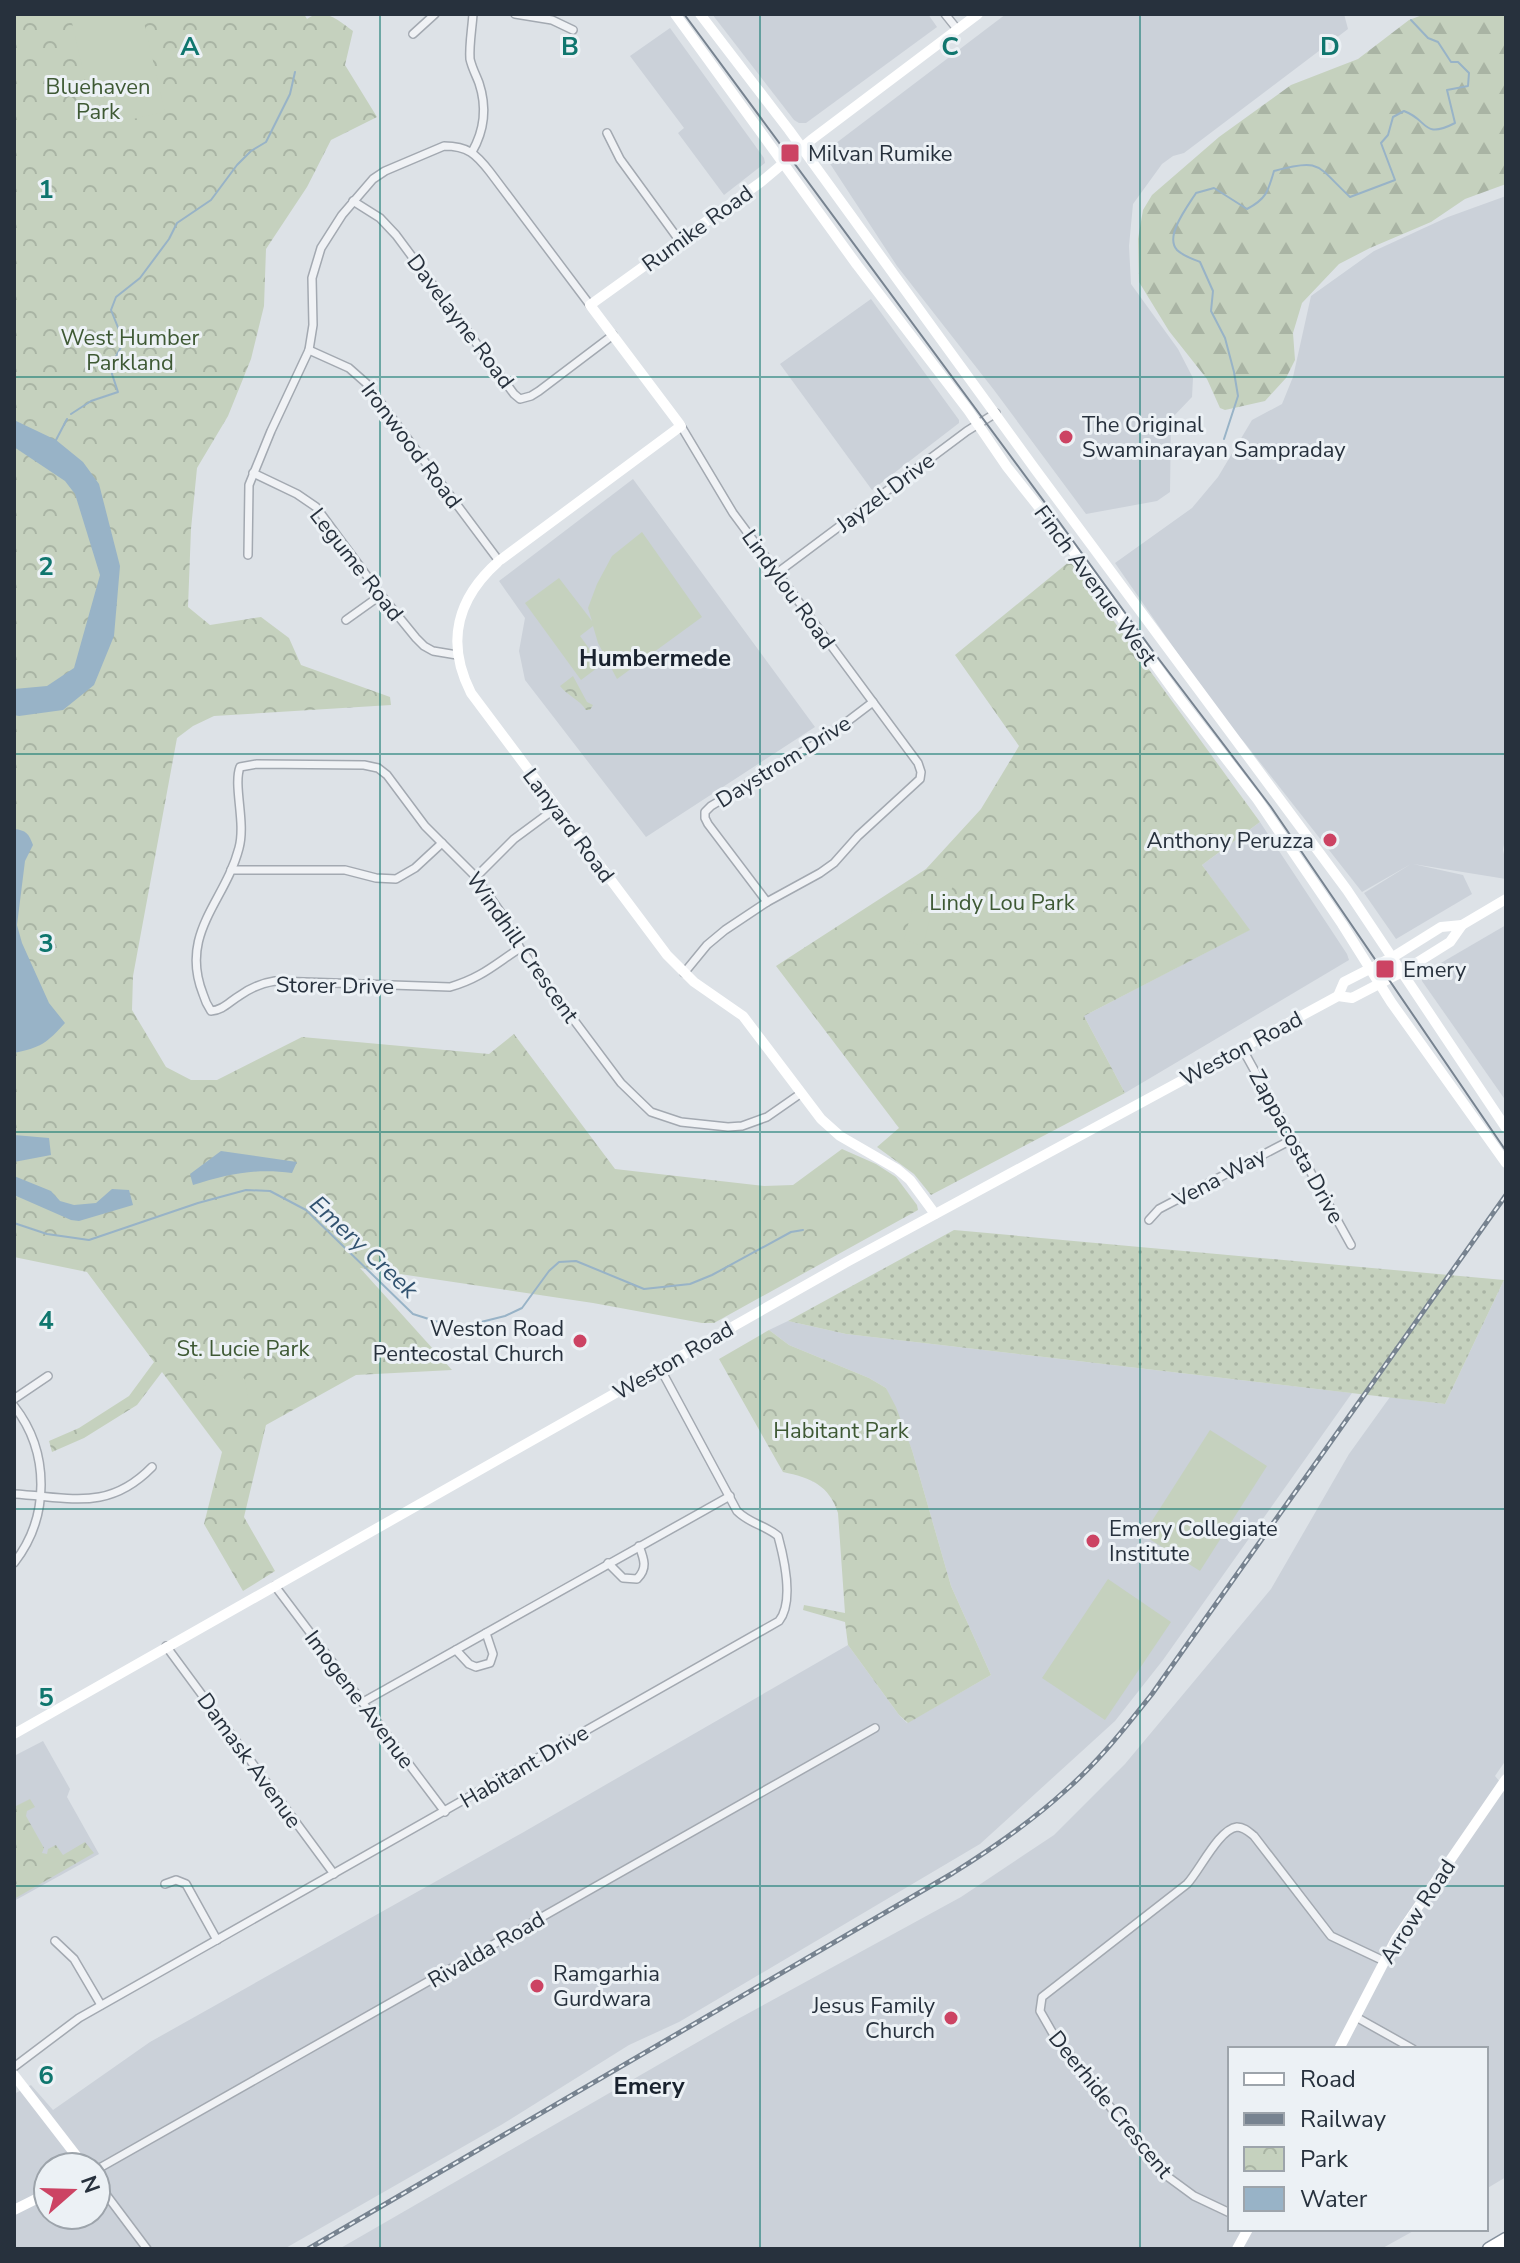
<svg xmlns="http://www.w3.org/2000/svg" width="1520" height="2263" viewBox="0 0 1520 2263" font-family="'Nunito Sans',sans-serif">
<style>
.built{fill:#cbd1d9;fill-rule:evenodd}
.grass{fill:url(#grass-dots)}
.forest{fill:url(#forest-firs)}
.park{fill:url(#park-crowns)}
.pitch{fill:#c5d1be}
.water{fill:#98b3c7}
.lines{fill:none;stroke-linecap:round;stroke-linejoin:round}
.stream{stroke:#98b3c7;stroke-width:2}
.street-casing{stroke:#a3a9b1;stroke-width:10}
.highway-casing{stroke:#85909d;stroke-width:15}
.street{stroke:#f0f2f5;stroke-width:7}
.secondary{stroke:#fff;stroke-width:10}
.highway{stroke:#fff;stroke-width:12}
.tram{stroke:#778390;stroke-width:2}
.rail-casing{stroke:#778390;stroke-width:5}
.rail{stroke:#ecf1f5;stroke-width:2;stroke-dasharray:6;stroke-linecap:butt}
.grid{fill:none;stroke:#0f766e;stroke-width:2;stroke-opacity:0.55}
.poi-dot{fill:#cc4363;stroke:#ecf1f5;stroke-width:3}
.labels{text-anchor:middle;stroke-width:6;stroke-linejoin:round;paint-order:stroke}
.park-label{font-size:22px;fill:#3e5934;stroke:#ecf1f5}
.poi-label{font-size:22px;fill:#27313d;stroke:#ecf1f5;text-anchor:start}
.street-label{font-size:22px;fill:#27313d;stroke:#ecf1f5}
.neighbourhood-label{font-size:24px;font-weight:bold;fill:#19222e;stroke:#ecf1f5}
.water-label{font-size:24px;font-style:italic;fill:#325370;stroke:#ecf1f5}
.grid-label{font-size:26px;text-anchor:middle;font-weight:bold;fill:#0f766e;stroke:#ecf1f5;stroke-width:6;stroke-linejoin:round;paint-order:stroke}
</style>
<defs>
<pattern id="grass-dots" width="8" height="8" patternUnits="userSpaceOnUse" patternTransform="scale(2)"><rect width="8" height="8" fill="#c5d1be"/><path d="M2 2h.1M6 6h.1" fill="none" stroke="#a9b4a4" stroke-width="1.8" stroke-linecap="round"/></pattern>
<pattern id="forest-firs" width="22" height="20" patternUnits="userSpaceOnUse" patternTransform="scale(2)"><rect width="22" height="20" fill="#c5d1be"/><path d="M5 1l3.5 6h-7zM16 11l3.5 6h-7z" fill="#a9b4a4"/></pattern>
<pattern id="park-crowns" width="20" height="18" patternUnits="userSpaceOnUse" patternTransform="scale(2)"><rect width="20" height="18" fill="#c5d1be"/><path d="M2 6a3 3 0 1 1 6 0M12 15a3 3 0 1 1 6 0" fill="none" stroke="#a9b4a4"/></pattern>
</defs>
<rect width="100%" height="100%" fill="#dde2e7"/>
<g class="built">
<path d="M712,14H928L937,27L806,123H799L794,120Z"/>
<path d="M1006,14H1344L1348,29L1184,153L1173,156L1162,164L1133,204L1129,246L1131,284L1178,349L1193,378L1192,397L1171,419L1170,492L1157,501L1086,514L994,390L897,266L823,153Z"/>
<path d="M670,28L764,158L765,163L724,195L678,133L684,128L630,56Z"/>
<path d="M1506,196V833L1503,850L1506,863V879L1413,864L1463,875L1472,894L1396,939L1364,893L1411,864L1362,892L1244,742L1228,726L1115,563L1192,508L1218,477L1252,420L1282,404L1293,377L1311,296L1374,251L1448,217Z"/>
<path d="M871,299L959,420V423L872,490L780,364Z"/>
<path d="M633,479L815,727L646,837L525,680L519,651L525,618L499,581Z"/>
<path d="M1260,822L1347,954L1349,960L1125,1093L1084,1016L1249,930L1202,865Z"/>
<path d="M1506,925V1101L1422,981V974Z"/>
<path d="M1506,1261V1760L1495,1776L1506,1789V2177L1486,2189V2049H1230V2229H1417L1381,2249H339L736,2020L961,1897L1054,1835L1125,1764L1271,1589L1349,1454L1390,1397L1445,1404L1504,1280Z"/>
<path d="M788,1321L846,1334L1352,1393L1163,1660L1115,1721L980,1844L679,2022L629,2045L501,2125L284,2249H14V2094L31,2085L53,2110L150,2042L522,1833L848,1645L899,1715L907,1723L991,1675L951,1586L912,1450L886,1388L869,1378L789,1345L769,1330ZM48,2167H96V2215H48Z"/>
<path d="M43,1741L70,1789L67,1797L99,1854L14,1901V1756Z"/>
</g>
<path class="grass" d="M954,1230L1504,1280L1445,1404L846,1334L788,1321Z"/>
<path class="forest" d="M1425,14H1506V184L1465,199L1431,222L1370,248L1339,264L1302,303L1293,333L1295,360L1286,378L1265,401L1225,410L1220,408L1207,379L1169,331L1139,282L1138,239L1143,210L1152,195L1219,137L1291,85L1358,59L1409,20Z"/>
<g class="park">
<path d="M14,14H304L307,19C324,6 339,21 353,31L345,65L377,117L331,140L307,187L266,249L264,306L251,359L228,416L197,468L191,529L188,607L210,625L261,617L289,638L301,665L390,697L391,705L214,716L193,726L177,738L133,976L132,1010L166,1067L191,1080H217L302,1037L489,1054L514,1034L615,1169L764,1186L793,1185L842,1149L876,1164L896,1177L917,1205L918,1210L714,1323H702L593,1303L360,1268L452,1370L356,1375L266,1425L244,1517L275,1571L243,1591L204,1524L222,1452L162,1372L137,1405L84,1438L52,1452L49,1441L79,1428L129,1396L154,1362L87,1272L14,1257Z"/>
<path d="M1070,561L1260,822L1202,865L1250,930L1084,1016L1125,1093L931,1195L914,1174L877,1147L899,1128L776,966L926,869L981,809L1019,746L955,655Z"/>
<path d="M573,676L587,702L593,705L590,710H586C580,700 567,695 560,686Z"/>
<path d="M769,1330L789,1345L869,1378L886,1388L896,1407L912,1450L951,1586L991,1675L908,1723L899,1715L848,1645L845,1622L803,1610L804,1605L845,1613L838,1513C829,1485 811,1478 783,1472L719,1359Z"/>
<path d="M30,1799L35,1807L27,1811L26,1816L44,1848L42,1853L47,1854L48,1849L56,1845L63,1855L85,1842L94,1853L14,1899V1807Z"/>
</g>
<g class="pitch">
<path d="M70,14H142L165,112L96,127Z"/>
<path d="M642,532L702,617L617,679L598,643L593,626L580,636L601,665L581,680L525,603L559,578L592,621L588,608L597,584L612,556Z"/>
<path d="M940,875L954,884L941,912L925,905Z"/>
<path d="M912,910L931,914L923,946L904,940Z"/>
<path d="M236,1367L245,1380L249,1404L240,1414L226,1425L202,1387Z"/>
<path d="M1210,1430L1267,1466L1200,1571L1143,1535Z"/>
<path d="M1108,1579L1171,1622L1105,1720L1042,1678Z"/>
</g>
<g class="water">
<path d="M14,420L56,440L83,462L99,484L120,566L114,636L94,685L63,710L19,716L14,715V689L47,686L74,668L100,575L75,494L65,481L14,447Z"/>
<path d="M14,829C26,830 29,834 33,845L25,861L17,925L22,943L49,1003L65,1023C47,1043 40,1048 14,1053Z"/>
<path d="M14,1135L49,1138L51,1155L14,1162Z"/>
<path d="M221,1151L297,1162L292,1173C256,1168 228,1174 193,1185L190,1174Z"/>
<path d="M14,1176L51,1191L60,1201L74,1205L96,1203L112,1189L129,1190L133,1205L79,1221L71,1220L14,1195Z"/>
</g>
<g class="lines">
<g class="stream">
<path d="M71,414L91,401L118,392L112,374L113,362L121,347V335L111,310L116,297L140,278L169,239L177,223L211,200L237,165L251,151L266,142L290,94L295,72"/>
<path d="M1224,439L1238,396L1234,372L1225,338L1211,311L1213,291L1200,262C1193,259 1183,256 1177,250C1164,236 1188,206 1196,193L1214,188L1247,209C1266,199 1268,192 1274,171C1321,158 1316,165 1350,197L1395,180L1381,143L1388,135L1393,117L1404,111C1429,120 1422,140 1455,123L1447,90L1468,86L1469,73L1458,62H1451L1438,42L1428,38L1411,20"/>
<path d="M56,440L67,419"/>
<path d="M14,1223L47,1234L89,1240L198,1203L246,1190L270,1191L306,1210L413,1314L457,1328L505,1316L522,1308L549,1271L559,1262L576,1261L644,1289L690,1284L712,1275L791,1232L803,1230"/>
</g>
<defs>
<g id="street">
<path d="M515,14L552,20L573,30"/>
<path d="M945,14L957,29"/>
<path d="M413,34L435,14"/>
<path d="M607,133L620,159L679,240"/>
<path d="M472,152C484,131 487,107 479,83C476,75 472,68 470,59C469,45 472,29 473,14"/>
<path d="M353,201L380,218L396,235L514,394L520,399L531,396L539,391L613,335"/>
<path d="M309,350L349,368L366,383L499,561"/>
<path d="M681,426L733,513L918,763L921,772L920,779L858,836L834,863L820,873L767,902L725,930L707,945L684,973"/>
<path d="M253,473L297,494L316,507L381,595L416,638L424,646L433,651L457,655"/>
<path d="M248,555L249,485L271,431L309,350L313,325L312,278L321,248L342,215L373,179L385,171L444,146C468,146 476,154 490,172L590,305"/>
<path d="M777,573L967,431L996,413"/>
<path d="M346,620L381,595"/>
<path d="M231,870H345L376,878L396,879L415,868L442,843"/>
<path d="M476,877L514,839L556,808"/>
<path d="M767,902L708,824L705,818V812L711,806L827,737L873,702"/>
<path d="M520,948C494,965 481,978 450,987L275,981C262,983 250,988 239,996C229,1002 223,1010 211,1011C207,1005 205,1001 203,994C179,933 225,902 239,848C246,822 233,786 240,767L257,764L364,765L378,768L387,775L425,826L476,877L504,917L520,948L621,1083L651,1112L681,1122L728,1127L742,1126L767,1117L800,1094"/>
<path d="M1242,1048L1351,1245"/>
<path d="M1149,1220L1159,1209L1293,1139"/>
<path d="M14,1399L48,1376"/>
<path d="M14,1406C50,1452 50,1517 14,1563"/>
<path d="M14,1494C70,1497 108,1512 152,1467"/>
<path d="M608,1563L623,1578L637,1579C648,1568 644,1559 639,1546"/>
<path d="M275,1586L445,1812"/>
<path d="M166,1646L334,1874"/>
<path d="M456,1650L469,1664L476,1667L490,1663L493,1654L486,1633"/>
<path d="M363,1702L730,1496"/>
<path d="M165,1884L176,1880L186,1884L217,1940"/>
<path d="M55,1941L74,1959L101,2005"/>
<path d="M1356,2017L1413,2049"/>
<path d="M14,2067L79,2018L779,1621C794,1602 784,1558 778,1536C765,1525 750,1524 737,1511L660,1368"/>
<path d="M96,2170L875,1728"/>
<path d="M96,2181L147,2249"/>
<path d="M1230,2213L1194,2196L1160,2171L1052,2032L1040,2011L1042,1997L1187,1884C1200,1870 1219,1829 1237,1827C1244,1827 1249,1832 1254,1836L1331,1936L1384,1961"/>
</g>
<path id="highway" d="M1489,2249L1506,2239"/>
</defs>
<use href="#street" class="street-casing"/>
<use href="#highway" class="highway-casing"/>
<use href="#street" class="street"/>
<g class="secondary">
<path d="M675,14L857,265L968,410L1007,467L1068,544L1179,698L1257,799L1342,924L1391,1002L1506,1163"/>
<path d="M700,14L789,130L1035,469L1347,890L1506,1128"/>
<path d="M1338,996L1344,982L1393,957L1441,927L1462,925"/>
<path d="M935,1214L910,1180L897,1169L840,1136L821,1119L743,1016L694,982L667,955L471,693C445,642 457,598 499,561L681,426L590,305L761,182L811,140L978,14"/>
<path d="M14,1734L845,1263L1338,996L1352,998L1402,972L1450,942L1462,925L1506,899"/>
<path d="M1339,2049L1396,1939L1506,1779"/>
<path d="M14,2075L85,2167"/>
<path d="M14,2210L48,2193"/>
<path d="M1237,2249L1248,2229"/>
</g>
<use href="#highway" class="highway"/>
<path class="tram" d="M684,14L1060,523L1155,654L1271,807L1506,1151"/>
<defs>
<path id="rail" d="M308,2249L953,1873C993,1848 1031,1822 1066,1790C1099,1761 1125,1728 1152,1694L1506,1195"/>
</defs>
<use href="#rail" class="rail-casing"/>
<use href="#rail" class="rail"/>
</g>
<path class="grid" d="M380,14V2249M760,14V2249M1140,14V2249M14,377H1506M14,754H1506M14,1132H1506M14,1509H1506M14,1886H1506"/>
<g class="poi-dot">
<rect x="780" y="143" width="20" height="20" rx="4"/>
<circle cx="1066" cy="437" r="8"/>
<circle cx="1330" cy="840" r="8"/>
<rect x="1375" y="959" width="20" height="20" rx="4"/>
<circle cx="580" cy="1341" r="8"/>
<circle cx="1093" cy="1541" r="8"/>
<circle cx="537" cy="1986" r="8"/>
<circle cx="951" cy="2018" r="8"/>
</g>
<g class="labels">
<g class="park-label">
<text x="98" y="94">Bluehaven<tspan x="98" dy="25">Park</tspan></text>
<text x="130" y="345">West Humber<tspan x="130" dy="25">Parkland</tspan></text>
<text x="1002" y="910">Lindy Lou Park</text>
<text x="243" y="1356">St. Lucie Park</text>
<text x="841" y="1438">Habitant Park</text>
</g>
<g class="poi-label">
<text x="808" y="161">Milvan Rumike</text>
<text x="1082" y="432">The Original<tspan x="1082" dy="25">Swaminarayan Sampraday</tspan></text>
<text x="1314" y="848" text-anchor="end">Anthony Peruzza</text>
<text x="1403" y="977">Emery</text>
<text x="564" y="1336" text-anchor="end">Weston Road<tspan x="564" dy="25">Pentecostal Church</tspan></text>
<text x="1109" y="1536">Emery Collegiate<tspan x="1109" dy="25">Institute</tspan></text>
<text x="553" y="1981">Ramgarhia<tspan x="553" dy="25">Gurdwara</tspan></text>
<text x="935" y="2013" text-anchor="end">Jesus Family<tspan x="935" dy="25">Church</tspan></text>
</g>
<g class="street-label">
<text transform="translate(697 228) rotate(-36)" y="8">Rumike Road</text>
<text transform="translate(461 321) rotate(53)" y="8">Davelayne Road</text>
<text transform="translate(412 445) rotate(53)" y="8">Ironwood Road</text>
<text transform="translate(885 492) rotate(-37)" y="8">Jayzel Drive</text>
<text transform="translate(357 564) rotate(52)" y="8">Legume Road</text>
<text transform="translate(1096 585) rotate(54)" y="8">Finch Avenue West</text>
<text transform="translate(789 589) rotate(54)" y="8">Lindylou Road</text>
<text transform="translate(783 761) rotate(-32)" y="8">Daystrom Drive</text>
<text transform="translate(569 825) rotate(53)" y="8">Lanyard Road</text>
<text transform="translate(523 947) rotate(55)" y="8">Windhill Crescent</text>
<text transform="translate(335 985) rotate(1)" y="8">Storer Drive</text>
<text transform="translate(1241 1048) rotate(-28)" y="8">Weston Road</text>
<text transform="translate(1297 1146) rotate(61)" y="8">Zappacosta Drive</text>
<text transform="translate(1219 1177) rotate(-28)" y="8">Vena Way</text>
<text transform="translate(673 1360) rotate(-30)" y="8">Weston Road</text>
<text transform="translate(360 1699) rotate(53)" y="8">Imogene Avenue</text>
<text transform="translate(250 1760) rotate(54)" y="8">Damask Avenue</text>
<text transform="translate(524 1766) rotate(-30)" y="8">Habitant Drive</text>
<text transform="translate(1417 1911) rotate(-57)" y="8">Arrow Road</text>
<text transform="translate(486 1949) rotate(-30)" y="8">Rivalda Road</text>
<text transform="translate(1111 2104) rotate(51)" y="8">Deerhide Crescent</text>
</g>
<g class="neighbourhood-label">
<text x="655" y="666">Humbermede</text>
<text x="649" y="2094">Emery</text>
</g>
<g class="water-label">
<text transform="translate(364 1247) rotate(43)" y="8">Emery Creek</text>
</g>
</g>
<g class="grid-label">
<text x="190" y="55">A</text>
<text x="570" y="55">B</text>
<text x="950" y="55">C</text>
<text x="1330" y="55">D</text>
<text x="46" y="198">1</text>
<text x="46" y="575">2</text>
<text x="46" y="952">3</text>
<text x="46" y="1329">4</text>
<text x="46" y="1706">5</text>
<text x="46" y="2084">6</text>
</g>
<rect width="1520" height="2263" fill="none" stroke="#27313d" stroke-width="32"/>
<rect x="1228" y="2047" width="260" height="184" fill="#ecf1f5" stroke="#9da4ab" stroke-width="2"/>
<rect x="1244" y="2073" width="40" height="12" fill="#ffffff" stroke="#9da4ab" stroke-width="2"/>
<text x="1300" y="2087" font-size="24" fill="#27313d">Road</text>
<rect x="1244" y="2113" width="40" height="12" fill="#778390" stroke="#9da4ab" stroke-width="2"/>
<text x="1300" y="2127" font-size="24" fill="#27313d">Railway</text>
<rect x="1244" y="2147" width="40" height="24" fill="url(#park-crowns)" stroke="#9da4ab" stroke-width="2"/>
<text x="1300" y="2167" font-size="24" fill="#27313d">Park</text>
<rect x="1244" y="2187" width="40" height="24" fill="#98b3c7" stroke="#9da4ab" stroke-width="2"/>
<text x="1300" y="2207" font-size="24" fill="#27313d">Water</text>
<g transform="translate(72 2191) rotate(70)"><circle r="38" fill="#ecf1f5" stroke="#9da4ab" stroke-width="2"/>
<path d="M0-6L14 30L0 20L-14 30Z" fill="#cc4363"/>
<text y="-12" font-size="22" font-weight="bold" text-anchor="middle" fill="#27313d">N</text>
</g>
</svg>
